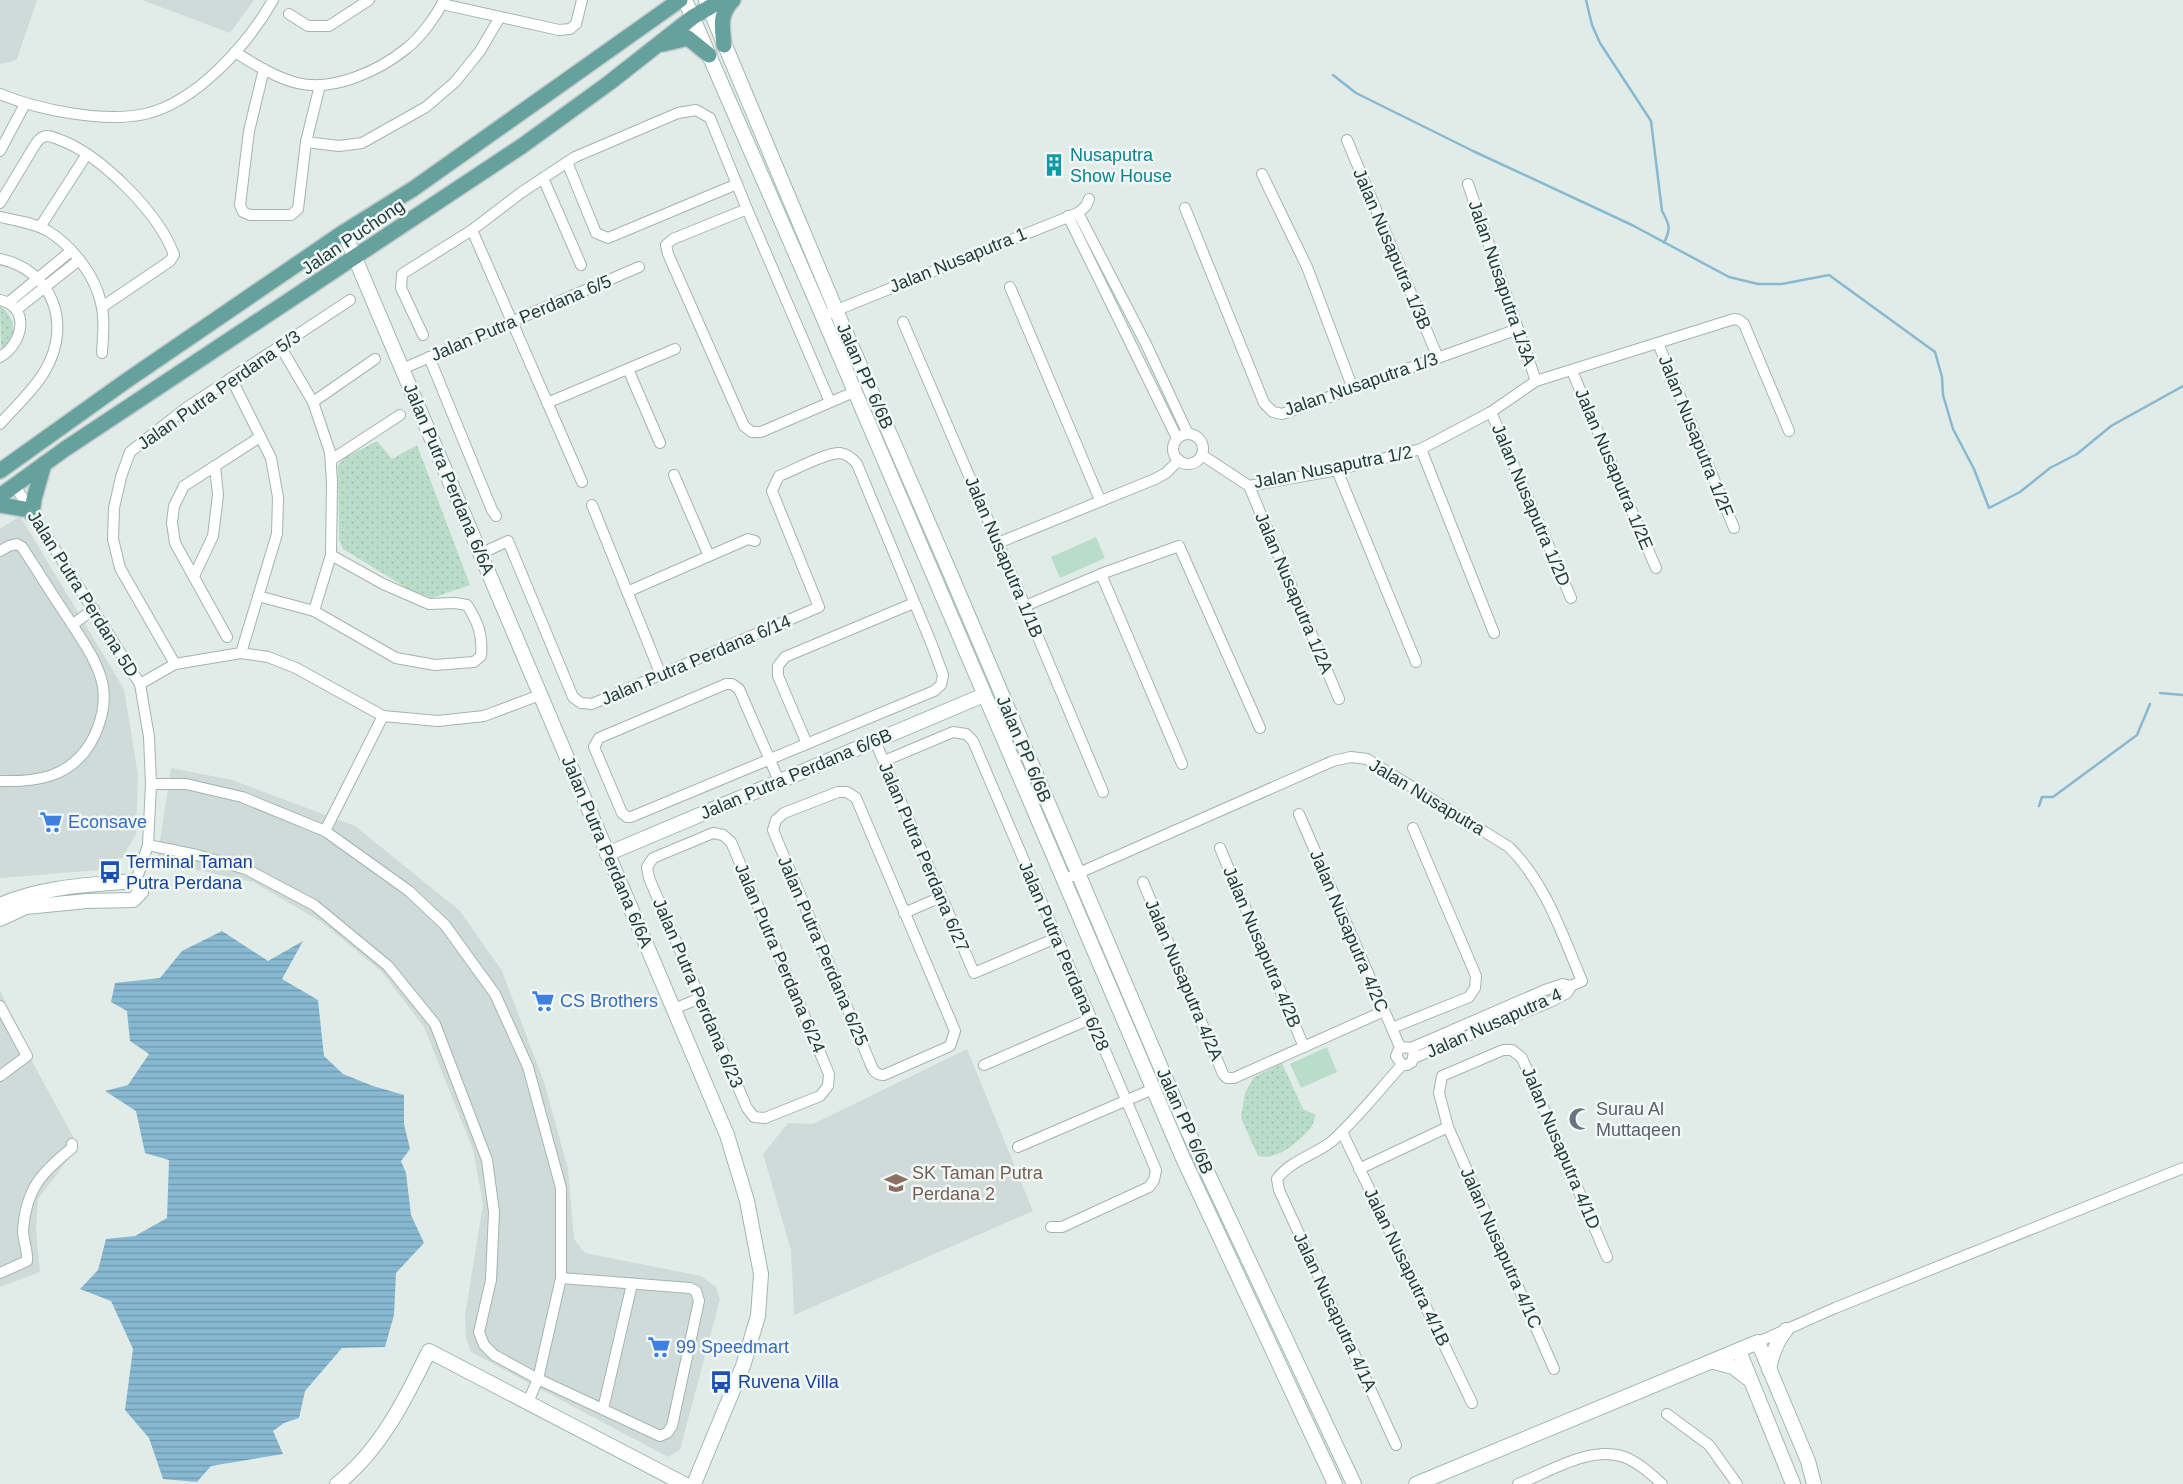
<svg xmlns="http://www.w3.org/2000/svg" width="2183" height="1484" viewBox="0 0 2183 1484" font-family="Helvetica,sans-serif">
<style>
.built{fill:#cfdbd8}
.park{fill:url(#park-dots)}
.pitch{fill:#b9ddc9}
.water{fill:url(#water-rules)}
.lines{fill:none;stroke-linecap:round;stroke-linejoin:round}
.stream{stroke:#88b9d1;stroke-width:2.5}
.street-casing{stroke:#a4b4b1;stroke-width:12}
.secondary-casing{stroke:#9fb7b3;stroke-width:16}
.primary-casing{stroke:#c1c8c8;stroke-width:18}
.street{stroke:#fff;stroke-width:10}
.secondary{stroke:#fff;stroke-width:14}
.primary{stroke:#65a19d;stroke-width:15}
.labels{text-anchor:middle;stroke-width:5;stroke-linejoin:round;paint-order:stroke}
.culture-label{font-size:18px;fill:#0d838f;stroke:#f1f8f6;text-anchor:start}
.street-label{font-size:18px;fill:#213c3a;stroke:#f1f8f6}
.shop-label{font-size:18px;fill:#366cbe;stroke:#f1f8f6;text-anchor:start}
.transit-label{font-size:18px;fill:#164399;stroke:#f1f8f6;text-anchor:start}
.worship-label{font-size:18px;fill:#5b616d;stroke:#f1f8f6;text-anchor:start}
.education-label{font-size:18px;fill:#785e54;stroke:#f1f8f6;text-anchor:start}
</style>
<defs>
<pattern id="park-dots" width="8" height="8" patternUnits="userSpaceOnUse" patternTransform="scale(1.25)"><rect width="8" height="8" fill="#b9ddc9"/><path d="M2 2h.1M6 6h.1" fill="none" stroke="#9fbfad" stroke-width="1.8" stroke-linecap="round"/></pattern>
<pattern id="water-rules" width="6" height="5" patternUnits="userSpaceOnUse" patternTransform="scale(1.25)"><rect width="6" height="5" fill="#88b9d1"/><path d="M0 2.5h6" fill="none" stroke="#6f98ab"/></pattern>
</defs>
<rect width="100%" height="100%" fill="#e1ece9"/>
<g class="built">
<path d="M0,0H37L17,59L10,62L0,64Z"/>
<path d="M142,0H254L230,33Z"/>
<path d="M20,516L124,689L138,775L136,834L122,858L100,870L0,878V529Z"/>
<path d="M171,768L232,780L355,826L460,911L502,971L544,1082L568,1169L574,1239L585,1253L701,1276L716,1287L720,1299L680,1450L668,1457L471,1352L466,1337L465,1316L483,1204L473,1150L424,1027L382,972L323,923L253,882L157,861Z"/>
<path d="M0,990L28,1054L78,1146L38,1199L36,1229L40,1272L0,1287Z"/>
<path d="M967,1049L1033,1211L794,1315L791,1250L763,1154L788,1123L813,1124Z"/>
</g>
<g class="park">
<path d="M0,306C16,318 19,338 1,350Z"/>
<path d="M377,441L392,459L417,445L470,585L432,598L410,590L343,549L339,539L338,465L346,457Z"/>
<path d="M1282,1063L1303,1109L1316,1115C1314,1119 1313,1126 1310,1129C1297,1143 1277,1161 1258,1156L1241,1118L1245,1093L1254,1077Z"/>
</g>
<g class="pitch">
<path d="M1096,537L1105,558L1060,578L1051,557Z"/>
<path d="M1327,1047L1337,1072L1301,1088L1290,1064Z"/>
</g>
<path class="water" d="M222,931L268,961L303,941L282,979L318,1000L324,1056L343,1074L373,1086L404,1095V1124L410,1149L401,1161L406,1173L411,1215L424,1243L396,1273L394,1315L385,1347L342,1348L305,1391L299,1418L284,1423L273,1431L283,1454L211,1466L197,1482L163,1479L149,1438L125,1410L133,1349L111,1301L80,1289L98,1270L106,1239L135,1236L167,1218L169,1160L145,1153L136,1111L105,1091L128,1085L149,1054L130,1041L127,1011L111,1002L115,983L160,978L182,951Z"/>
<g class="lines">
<g class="stream">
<path d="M1586,0L1592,25L1600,43L1651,121L1662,211C1670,225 1671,229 1664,243"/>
<path d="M1333,75L1356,93L1473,151L1632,225L1729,277L1758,284H1782L1829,275L1935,352L1942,377L1943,395L1953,429L1974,469L1989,508L2020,492L2050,468L2077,454L2111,426L2183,386"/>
<path d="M2160,693L2183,695"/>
<path d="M2039,806L2042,797H2053L2137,735L2150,704"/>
</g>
<defs>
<g id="street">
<path d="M442,4L559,30L570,29L576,24L582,0"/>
<path d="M289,14L308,26H329L369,0"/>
<path d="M235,52C254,64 274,77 297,83C333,92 379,71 407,48C420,38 437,15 444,0"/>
<path d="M264,69L249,131L240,205L243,212L250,215H291L298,209L306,142L320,85"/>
<path d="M0,94C39,110 103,123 145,114C197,102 248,44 273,0"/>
<path d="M1347,140L1438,358"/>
<path d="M306,142L339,146L362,143L426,107L455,82L480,51L500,17"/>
<path d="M0,151L25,104"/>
<path d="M567,162L596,233L608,238L737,184"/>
<path d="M1262,174L1307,267L1353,389"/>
<path d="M543,178L581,265"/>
<path d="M1468,184L1536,381"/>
<path d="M0,203L35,145C37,142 40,138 43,137C48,134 54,138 58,139C100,154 159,213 174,255L170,261L102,307"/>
<path d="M1185,208L1264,403L1273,412L1282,414L1518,329"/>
<path d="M1078,213L1146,344L1188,434"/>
<path d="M1068,216L1177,438"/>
<path d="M0,217C15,220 34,223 48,231C72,246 95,275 101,303C105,319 103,336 102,353"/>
<path d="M40,227L87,154"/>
<path d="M472,230L582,482"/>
<path d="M0,259C52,270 72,323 46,369C35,389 15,407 0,424"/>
<path d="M1010,287L1100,500"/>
<path d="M0,300C31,307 23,344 0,357"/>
<path d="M9,302L71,251"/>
<path d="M16,310L79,260"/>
<path d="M822,316L1078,213L1086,206L1089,199"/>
<path d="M903,322L1025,606L1103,792"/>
<path d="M423,335L401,288L402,274L472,230L522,192L575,157L678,113L696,110L710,118L747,209"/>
<path d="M1658,343L1734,528"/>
<path d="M280,346L313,402L330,452L332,482L331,555L314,611"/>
<path d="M429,357L492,510L496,516"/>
<path d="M402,369L639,267"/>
<path d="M628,369L660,443"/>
<path d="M1572,371L1656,568"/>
<path d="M231,378L271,458L278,497L277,534L241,653"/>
<path d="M313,402L375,359"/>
<path d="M830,402L747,209L673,239L666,245L668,254L744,426L752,432H761L854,392"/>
<path d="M547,403L675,349"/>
<path d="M1491,412L1571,598"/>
<circle cx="1188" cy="449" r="15"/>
<path d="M1421,449L1494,633"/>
<path d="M1202,455L1249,486L1337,470L1421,449L1491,412L1536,381L1734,319L1739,320L1744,324L1789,431"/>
<path d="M331,460L400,415"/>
<path d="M1337,470L1416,662"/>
<path d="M674,475L709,556"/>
<path d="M15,486L140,684L149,737L151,784L148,845L136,881"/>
<path d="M1249,486L1339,699"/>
<path d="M592,505L661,675"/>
<path d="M998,543L1155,479L1166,473L1179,460"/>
<path d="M0,551L9,546L17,544L22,547C39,573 55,599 72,624C83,642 95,658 101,678C108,700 101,725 90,744C69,778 36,782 0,781"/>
<path d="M480,554L508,541L573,697L581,703L592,704L819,607L772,491L779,476C795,470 824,453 840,453C847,454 853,459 857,464L932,645L943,675L941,685L934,691L631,817H627L622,813L594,747L599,738L726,684H732L739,689L779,781"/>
<path d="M1101,574L1182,764"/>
<path d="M194,576L213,536L218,495L215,466"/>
<path d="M627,592L748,539L755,541"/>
<path d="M258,596L314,611L396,658L435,665L474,662L481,656C483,635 478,622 467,605L455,603L429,604L383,584L331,555"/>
<path d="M1025,606L1101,574L1179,546L1260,728"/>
<path d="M72,625L94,609"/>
<path d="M227,637L175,543L172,523L174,506L184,486L260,437"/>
<path d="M175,664L120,568L113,539L114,508L121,477L130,452L186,408L350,300"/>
<path d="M140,684L175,664L241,653L268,657L296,668L383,716L438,721L484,716L540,695"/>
<path d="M875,741L974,973L1056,938"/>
<path d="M807,744L778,676V666L785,657L914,603"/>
<path d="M884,761L953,732L966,734L973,741L1156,1170L1154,1180L1149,1187L1062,1227H1051"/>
<path d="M151,784H186L242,797L325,831L409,891L445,925L495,994L528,1067L561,1188V1278L538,1379L528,1402"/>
<path d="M838,792H847L856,798L955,1031L950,1046L884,1075C874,1075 872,1068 869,1060L773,830L776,820L784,813Z"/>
<path d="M1299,814L1400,1047"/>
<path d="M325,831L383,716"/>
<path d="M713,833L723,835L731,842L829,1074L828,1086L820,1096L765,1118L754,1117L747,1108L649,878L647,867L653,858Z"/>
<path d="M148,845L197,855L246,869L314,905L388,966L435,1024L487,1160L494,1212L491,1280L479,1332L484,1345L494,1355L538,1379L660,1436L667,1433L672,1426L699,1301L696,1291L690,1288L561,1278"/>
<path d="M1220,848L1304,1047"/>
<path d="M1063,880L1333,761L1351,757L1367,759L1509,847C1546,884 1562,934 1582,981L1571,986L1563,984L1545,990L1411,1048"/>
<path d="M1143,882L1223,1074L1227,1078H1234L1384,1011"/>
<path d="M904,913L941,897"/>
<path d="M0,1006L27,1056L0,1076"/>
<path d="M674,1009L700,998"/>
<path d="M1392,1028L1469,997L1475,988L1476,976L1413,828"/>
<path d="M1414,1058L1550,1002L1567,993L1571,986"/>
<path d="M984,1065L1090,1019"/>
<path d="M1342,1132L1472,1403"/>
<path d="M1018,1147L1153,1089"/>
<path d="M1359,1169L1448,1127"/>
<path d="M0,1273L27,1261C28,1251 23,1240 23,1230C26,1189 41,1173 72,1148V1144"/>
<path d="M1758,1342L1835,1308L2183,1168"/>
<path d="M1554,1369L1448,1127L1439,1093L1442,1076L1503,1050H1512L1522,1058L1607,1257"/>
<path d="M603,1409L632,1284"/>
<path d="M1667,1414L1709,1445L1737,1484"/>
<path d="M1396,1445L1279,1190L1277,1179C1290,1161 1314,1155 1331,1142C1357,1119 1379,1090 1402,1065H1407L1412,1062L1414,1052L1411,1048L1400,1047L1396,1056L1402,1065"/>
<path d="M1518,1484C1549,1472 1591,1445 1624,1457C1638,1462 1651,1474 1662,1484"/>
</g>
<g id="secondary">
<path d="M685,0L814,296L1182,1156L1335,1484"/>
<path d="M706,0L836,310L951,575L1187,1129L1354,1484"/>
<path d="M344,232L727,1135L747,1201L761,1274L758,1316L743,1366L694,1484"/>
<path d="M607,854L984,695"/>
<path d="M0,905C43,886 90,885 136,881L141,892L133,900L87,901L26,907L0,919"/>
<path d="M1739,1351L1793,1484"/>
<path d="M1714,1362L1733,1367L1750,1380"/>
<path d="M1769,1369C1772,1354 1776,1342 1786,1330"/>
<path d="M337,1484C380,1451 406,1398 429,1351L684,1484"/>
<path d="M1416,1484L1758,1342L1808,1461L1814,1484"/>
</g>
<g id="primary">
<path d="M663,44L688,38L709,55"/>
<path d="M724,45C722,27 719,14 733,0"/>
<path d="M0,471L126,381L344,232L413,189L680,0"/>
<path d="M0,496L65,449L522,146L609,83L693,17L722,0"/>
<path d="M0,505L30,510"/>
<path d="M32,514L34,499L44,464"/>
</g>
</defs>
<use href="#street" class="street-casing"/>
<use href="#secondary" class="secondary-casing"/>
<use href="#primary" class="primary-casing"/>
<use href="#street" class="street"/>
<use href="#secondary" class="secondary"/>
<use href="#primary" class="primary"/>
</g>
<defs>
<symbol id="building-bare" viewBox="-9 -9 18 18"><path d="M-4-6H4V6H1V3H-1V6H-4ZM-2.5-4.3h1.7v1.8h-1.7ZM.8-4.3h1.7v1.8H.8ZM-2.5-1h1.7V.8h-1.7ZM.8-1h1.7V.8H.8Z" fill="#0f9aa8" stroke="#f1f8f6" stroke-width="2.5" paint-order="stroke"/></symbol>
<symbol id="supermarket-bare" viewBox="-9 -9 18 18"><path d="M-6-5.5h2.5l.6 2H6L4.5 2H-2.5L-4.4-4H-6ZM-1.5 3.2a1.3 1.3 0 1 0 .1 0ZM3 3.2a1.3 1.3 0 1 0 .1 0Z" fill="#3f7fe0" stroke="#f1f8f6" stroke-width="2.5" paint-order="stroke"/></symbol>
<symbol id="bus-bare" viewBox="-9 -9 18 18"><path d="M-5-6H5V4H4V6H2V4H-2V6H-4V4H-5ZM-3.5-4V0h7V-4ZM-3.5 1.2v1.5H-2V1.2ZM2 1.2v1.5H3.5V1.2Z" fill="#1a4fb4" stroke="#f1f8f6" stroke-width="2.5" paint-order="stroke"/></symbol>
<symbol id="mosque-bare" viewBox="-9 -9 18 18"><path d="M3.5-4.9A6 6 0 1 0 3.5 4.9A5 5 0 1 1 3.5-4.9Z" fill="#6b7280" stroke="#f1f8f6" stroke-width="2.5" paint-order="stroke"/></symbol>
<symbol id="school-bare" viewBox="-9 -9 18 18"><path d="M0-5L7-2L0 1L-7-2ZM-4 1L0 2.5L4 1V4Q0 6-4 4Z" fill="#8d6e63" stroke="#f1f8f6" stroke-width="2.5" paint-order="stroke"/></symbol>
</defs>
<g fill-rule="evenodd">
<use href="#building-bare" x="1038" y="149" width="32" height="32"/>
<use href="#supermarket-bare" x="35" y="806" width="32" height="32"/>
<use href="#bus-bare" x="94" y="856" width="32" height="32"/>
<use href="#supermarket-bare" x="527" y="985" width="32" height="32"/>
<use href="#mosque-bare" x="1564" y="1103" width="32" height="32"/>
<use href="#school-bare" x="880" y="1167" width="32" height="32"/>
<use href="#supermarket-bare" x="643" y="1331" width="32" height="32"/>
<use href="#bus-bare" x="705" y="1366" width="32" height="32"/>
</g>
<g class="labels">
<g class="culture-label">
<text x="1070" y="161">Nusaputra<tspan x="1070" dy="21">Show House</tspan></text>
</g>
<g class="street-label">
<text transform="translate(353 237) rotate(-34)" y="6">Jalan Puchong</text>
<text transform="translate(1392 249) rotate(67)" y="6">Jalan Nusaputra 1/3B</text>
<text transform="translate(958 260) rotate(-22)" y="6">Jalan Nusaputra 1</text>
<text transform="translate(1502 283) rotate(71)" y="6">Jalan Nusaputra 1/3A</text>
<text transform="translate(521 318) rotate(-23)" y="6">Jalan Putra Perdana 6/5</text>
<text transform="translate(865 376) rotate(66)" y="6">Jalan PP 6/6B</text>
<text transform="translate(1361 384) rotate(-19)" y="6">Jalan Nusaputra 1/3</text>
<text transform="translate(219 390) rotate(-35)" y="6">Jalan Putra Perdana 5/3</text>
<text transform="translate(1696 436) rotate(68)" y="6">Jalan Nusaputra 1/2F</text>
<text transform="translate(1333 467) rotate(-11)" y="6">Jalan Nusaputra 1/2</text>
<text transform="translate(1614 469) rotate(67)" y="6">Jalan Nusaputra 1/2E</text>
<text transform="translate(449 479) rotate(67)" y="6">Jalan Putra Perdana 6/6A</text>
<text transform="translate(1531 505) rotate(67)" y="6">Jalan Nusaputra 1/2D</text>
<text transform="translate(1004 557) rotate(67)" y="6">Jalan Nusaputra 1/1B</text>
<text transform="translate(1294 593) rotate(67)" y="6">Jalan Nusaputra 1/2A</text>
<text transform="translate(83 594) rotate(58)" y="6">Jalan Putra Perdana 5D</text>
<text transform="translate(696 660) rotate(-23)" y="6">Jalan Putra Perdana 6/14</text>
<text transform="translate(1024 749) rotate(67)" y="6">Jalan PP 6/6B</text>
<text transform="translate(796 774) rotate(-23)" y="6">Jalan Putra Perdana 6/6B</text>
<text transform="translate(1427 797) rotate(31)" y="6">Jalan Nusaputra</text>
<text transform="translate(607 852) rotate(67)" y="6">Jalan Putra Perdana 6/6A</text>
<text transform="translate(924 857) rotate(67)" y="6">Jalan Putra Perdana 6/27</text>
<text transform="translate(1349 931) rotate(67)" y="6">Jalan Nusaputra 4/2C</text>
<text transform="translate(1262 947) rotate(67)" y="6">Jalan Nusaputra 4/2B</text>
<text transform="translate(823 951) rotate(67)" y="6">Jalan Putra Perdana 6/25</text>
<text transform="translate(1064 956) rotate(67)" y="6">Jalan Putra Perdana 6/28</text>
<text transform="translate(780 958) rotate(67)" y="6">Jalan Putra Perdana 6/24</text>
<text transform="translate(1184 980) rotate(67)" y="6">Jalan Nusaputra 4/2A</text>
<text transform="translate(698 993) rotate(67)" y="6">Jalan Putra Perdana 6/23</text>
<text transform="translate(1494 1023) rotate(-24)" y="6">Jalan Nusaputra 4</text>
<text transform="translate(1185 1121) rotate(66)" y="6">Jalan PP 6/6B</text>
<text transform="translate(1561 1148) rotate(67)" y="6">Jalan Nusaputra 4/1D</text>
<text transform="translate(1501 1248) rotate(66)" y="6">Jalan Nusaputra 4/1C</text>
<text transform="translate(1407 1267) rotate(64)" y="6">Jalan Nusaputra 4/1B</text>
<text transform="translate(1335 1312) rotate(65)" y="6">Jalan Nusaputra 4/1A</text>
</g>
<g class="shop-label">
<text x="68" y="828">Econsave</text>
<text x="560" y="1007">CS Brothers</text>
<text x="676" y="1353">99 Speedmart</text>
</g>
<g class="transit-label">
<text x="126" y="868">Terminal Taman<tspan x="126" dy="21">Putra Perdana</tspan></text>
<text x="738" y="1388">Ruvena Villa</text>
</g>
<g class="worship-label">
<text x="1596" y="1115">Surau Al<tspan x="1596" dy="21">Muttaqeen</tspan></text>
</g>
<g class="education-label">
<text x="912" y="1179">SK Taman Putra<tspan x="912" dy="21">Perdana 2</tspan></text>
</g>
</g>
</svg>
